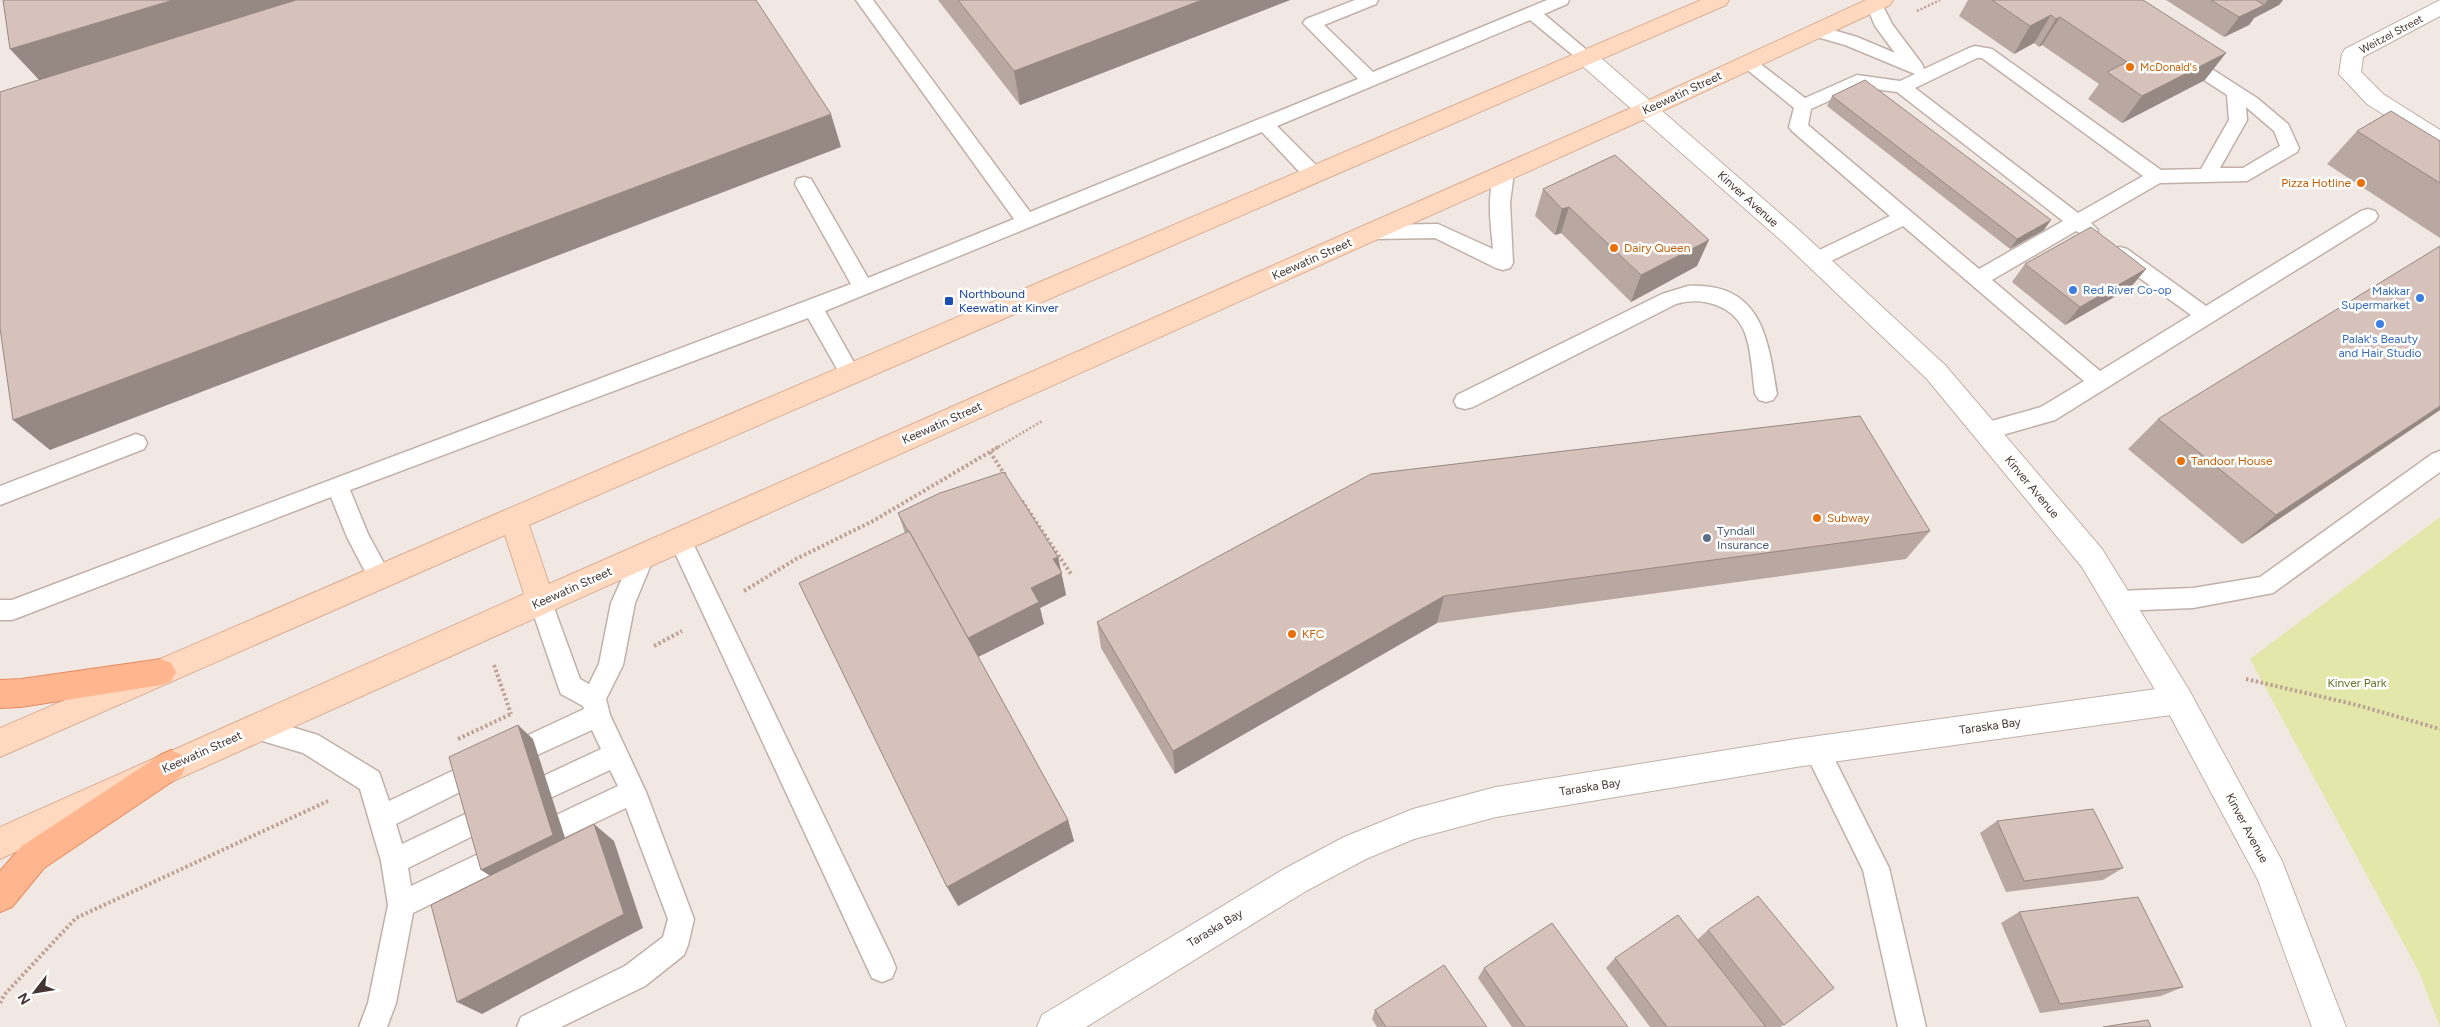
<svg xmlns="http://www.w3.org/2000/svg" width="2440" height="1027" viewBox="0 0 2440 1027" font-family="Figtree,sans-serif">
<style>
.green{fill:#e3e8aa}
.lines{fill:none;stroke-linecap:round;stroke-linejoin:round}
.service-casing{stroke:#c0b0a9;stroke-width:3}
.minor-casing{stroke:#c0b0a9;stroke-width:2}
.tertiary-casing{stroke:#c0b0a9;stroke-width:2}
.secondary-casing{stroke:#d9ae95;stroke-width:2}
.primary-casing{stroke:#e58a5e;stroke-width:2}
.path-far1{stroke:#bfa296;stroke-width:2.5;stroke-dasharray:2 2;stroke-linecap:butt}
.path{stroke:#bfa296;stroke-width:4;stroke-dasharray:2.5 2.5;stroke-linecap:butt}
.service{fill:#fff;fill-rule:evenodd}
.minor{fill:#fff;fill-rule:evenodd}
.tertiary{fill:#fff;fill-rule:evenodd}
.secondary{fill:#ffd8c0;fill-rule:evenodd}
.primary{fill:#ffb68f;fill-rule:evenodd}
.wall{fill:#b9a7a1}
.shaded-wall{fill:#968883}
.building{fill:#d7c2bb;stroke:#968883}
.food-dot{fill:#e8710a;stroke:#fff;stroke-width:2}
.shop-dot{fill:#3f7fe0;stroke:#fff;stroke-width:2}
.transit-dot{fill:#1a4fb4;stroke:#fff;stroke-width:2}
.service-dot{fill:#5c6f8a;stroke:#fff;stroke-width:2}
.labels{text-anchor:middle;stroke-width:5;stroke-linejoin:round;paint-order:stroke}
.far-street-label{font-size:11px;fill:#443733;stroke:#fff}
.far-food-label{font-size:11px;fill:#c56008;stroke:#fff;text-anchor:start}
.street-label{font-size:12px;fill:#443733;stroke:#fff}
.food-label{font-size:12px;fill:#c56008;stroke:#fff;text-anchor:start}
.shop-label{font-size:12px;fill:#366cbe;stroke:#fff;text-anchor:start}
.transit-label{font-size:12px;fill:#164399;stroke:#fff;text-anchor:start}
.service-label{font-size:12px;fill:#4e5e75;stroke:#fff;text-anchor:start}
.park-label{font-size:12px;fill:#627626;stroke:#fff}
</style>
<rect width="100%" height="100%" fill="#f2e8e3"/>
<path class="green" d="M2440,517V1027L2419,972L2250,659Z"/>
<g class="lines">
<defs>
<g id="service">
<path d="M856,0H873L1030,212L1358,79L1303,23L1306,19L1355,0H1378L1376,4L1324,25L1373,72L1547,0H1569L1567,4L1544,14L1595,57L1592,61H1580L1530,20L1277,126L1321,170L1323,175L1321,180L1314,182L1307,180L1262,132L825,311L861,375L858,381L851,383L844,381L808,318L350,490L368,534L392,578L388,585L380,588L372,585L347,537L331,497L20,617L12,620H0V600H12L851,284L795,184L797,179L804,177L811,179L868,278L1014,219Z"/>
<path d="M1869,0H1880L1892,24L1922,64L1924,69L1969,48L1975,46L1992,49L2161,170L2201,169L2229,120L2227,95L2178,63L2175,59L2178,55H2190L2257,98L2288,124L2299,148L2297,152L2247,181L2160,183L2091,223L2098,230L2095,235L2088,237L2076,231L1992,280L2100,371L2191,315L2113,259L2110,254L2113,249L2120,247L2127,249L2206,306L2361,211L2368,209L2375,211L2378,216L2375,221L2055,420L1985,440L1977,437L1974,431L1977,425L2041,407L2084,381L1903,226L1823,265L1816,267L1809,265L1806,260L1809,255L1890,216L1792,131L1789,127L1794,108L1739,63L1742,59H1754L1805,98L1857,75L1900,81L1915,74L1845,45L1810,35L1807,31L1810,27L1816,25L1857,37L1895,53L1875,26L1866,4ZM1977,58H1982L2143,176L2078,213L1915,88ZM1859,87L1897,92L2063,221L1979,269L1808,125L1811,109ZM2246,107L2274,131L2280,146L2243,168H2220L2247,120Z"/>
<path d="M1505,165L1512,167L1514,172L1510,203L1513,263L1510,268L1503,270L1496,268L1435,238L1372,239L1365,237L1362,232L1365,227L1372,225L1438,224L1493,249C1491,225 1485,190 1498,167Z"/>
<path d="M1688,286C1762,282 1768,339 1777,394L1773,400L1766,402L1759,400L1755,394C1752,374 1752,352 1745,333C1735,305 1701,296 1676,304L1473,407L1465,409L1457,407L1454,401L1457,395L1662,294Z"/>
<path d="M136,434L144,437L147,443L144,449L0,505V486Z"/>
<path d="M2440,451V472L2273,593L2193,608L2118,611L2110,608L2106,601L2110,594L2118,591L2193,588L2260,577L2432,454Z"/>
<path d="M680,530L688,533L892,958L896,968L892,978L882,982L872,978L669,540L672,533Z"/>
<path d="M643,547L651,550L654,557L635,603L623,665L606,699L610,715L646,792L694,919L688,945L684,955L645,986L561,1027H517L521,1017L625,966L663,937L668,919L626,808L561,839L552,835L548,826L552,817L618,786L610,770L548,799L539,796L535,787L539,778L601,749L592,730L535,756L526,752L522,744L526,736L584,709L583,706L561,694L558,686L529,601L533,594L541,591L549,594L580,679L589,684L599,664L611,603L635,550Z"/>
<path d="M255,716L318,735L379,772L389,801L467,764L476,768L480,776L476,784L396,824L402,844L480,807L489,810L493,819L489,828L408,868L411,886L491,848L500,852L504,861L500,870L413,913L396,1003L387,1027H359L368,1003L388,905L381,861L360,789L303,753L246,736L243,728L246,720Z"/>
<path d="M1817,738L1826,742L1889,868L1926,1027H1898L1863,870L1804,750L1808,742Z"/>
</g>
<g id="minor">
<path d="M2440,0V16L2363,57L2361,72L2383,94L2440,130V148L2432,145L2367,104L2339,74L2342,54L2345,49Z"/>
<path d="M2178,686L2189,690L2193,700L2189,710L2178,714L1796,767L1496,817L1414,839L1366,859L1306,891L1086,1027H1037L1042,1015L1284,869L1344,837L1413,809L1496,787L1796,739Z"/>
</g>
<path id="tertiary" d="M1586,50L1594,52L1800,231L1945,365L2102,549L2189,690L2282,861L2346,1027H2312L2258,880L2167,710L2082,567L1927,379L1784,243L1578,62L1575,57L1578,52Z"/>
<path id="secondary" d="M1701,0H1729L1726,5L529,525L549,584L1640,104L1866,0H1893L1890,5L1656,114L0,859V827L524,594L505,535L0,757V728L503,511Z"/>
<g id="primary">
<path d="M161,659L171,663L176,672L171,681L161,685L21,707L0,708V680L21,679Z"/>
<path d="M171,750L182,755L186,765L182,775L44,868L12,907L0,912V871L22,846L160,755Z"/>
</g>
</defs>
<use href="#service" class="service-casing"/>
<use href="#minor" class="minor-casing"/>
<use href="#tertiary" class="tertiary-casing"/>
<use href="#secondary" class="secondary-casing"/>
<use href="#primary" class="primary-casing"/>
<g class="path-far1">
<path d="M1917,11L1940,0"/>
<path d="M995,449L1042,421"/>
</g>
<g class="path">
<path d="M990,452L1005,475"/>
<path d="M1022,501L1071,574"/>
<path d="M744,591L796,559L873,521L998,447"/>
<path d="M654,646L682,631"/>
<path d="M494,665L511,714"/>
<path d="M2246,679L2357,705L2440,729"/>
<path d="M458,739L511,714"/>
<path d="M0,1003L4,995L76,918L328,801"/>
</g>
<use href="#service" class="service"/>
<use href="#minor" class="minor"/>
<use href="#tertiary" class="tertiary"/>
<use href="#secondary" class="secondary"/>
<use href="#primary" class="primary"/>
</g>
<g class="wall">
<path d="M938,0H1290L1020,105Z"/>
<path d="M1968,0H2143L2205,80L2122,123L2088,99L2099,84L2042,45L2039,47L2034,43L2014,54L1959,16Z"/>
<path d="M2166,0H2283L2279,5L2254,18L2249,25L2224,37Z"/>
<path d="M1832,96L2044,230L2010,249L1827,106Z"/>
<path d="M2357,131L2440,141V238L2327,164Z"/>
<path d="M1543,189L1697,266L1631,302L1561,233L1555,235L1535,216Z"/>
<path d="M2025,264L2146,269L2130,288L2065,325L2012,282Z"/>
<path d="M2440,410L2242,544L2128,449L2158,419Z"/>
<path d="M898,513L1058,557L1066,595L1040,608L1044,624L978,657L1068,820L1074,841L958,906L905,533Z"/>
<path d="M1930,531L1906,559L1437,623L1175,774L1101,648L1097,622Z"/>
<path d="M1997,821L2123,868L2103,880L2006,892L1980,833Z"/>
<path d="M2019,912L2183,987L2161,996L2040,1013L2001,923Z"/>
<path d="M1708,930L1784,1025L1780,1027H1650L1606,968L1615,958L1697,940Z"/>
<path d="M1484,968L1628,1027H1512L1478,978Z"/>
<path d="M1375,1010L1487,1027H1377L1372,1019Z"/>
</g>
<g class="shaded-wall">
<path d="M173,0H311L41,82L10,49Z"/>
<path d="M1202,0H1290L1020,105L1014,71Z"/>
<path d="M2268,0H2283L2279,5L2254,18Z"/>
<path d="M2264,5L2249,25L2224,37L2239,17Z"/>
<path d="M2051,15L2034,43L2014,54L2030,26Z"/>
<path d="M2060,17L2042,45L2039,47L2056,19Z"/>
<path d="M2226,53L2205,80L2122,123L2142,96Z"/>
<path d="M831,114L841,147L50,450L13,420Z"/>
<path d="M1569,207L1561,233L1555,235L1562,209Z"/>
<path d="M2051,220L2044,230L2010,249L2017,239Z"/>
<path d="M1709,240L1697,266L1631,302L1641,275Z"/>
<path d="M2146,269L2130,288L2065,325L2080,307Z"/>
<path d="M2440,406V410L2242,544L2276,515Z"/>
<path d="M1058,557L1066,595L1040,608L1044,624L974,659L967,638L1031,588L1053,559Z"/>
<path d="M1444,596L1437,623L1175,774L1173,751Z"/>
<path d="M518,725L533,739L568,847L498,881L481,870Z"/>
<path d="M1068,820L1074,841L958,906L947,887Z"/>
<path d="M594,824L614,841L643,928L482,1014L457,1002Z"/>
</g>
<g class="building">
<path d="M3,0H173L10,49Z"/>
<path d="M296,0H756L831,114L13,420L0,328V92Z"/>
<path d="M958,0H1202L1014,71Z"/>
<path d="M1992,0H2143L2226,53L2142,96L2107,72L2127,62L2060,17L2056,19L2051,15L2030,26Z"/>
<path d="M2211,0H2256L2264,5L2239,17Z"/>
<path d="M1865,80L2051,220L2017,239L1832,96Z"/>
<path d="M2391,111L2440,141V183L2357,131Z"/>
<path d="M1615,155L1709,240L1641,275L1569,207L1562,209L1543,189Z"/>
<path d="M2091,227L2146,269L2080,307L2025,264Z"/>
<path d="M2440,246V406L2276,515L2158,419Z"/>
<path d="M1860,416L1930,531L1444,596L1173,751L1097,622L1371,474Z"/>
<path d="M1004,472L1058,557L1053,559L1062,573L1031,588L1039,602L968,638L909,531H908L898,513L940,493Z"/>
<path d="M909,531L1068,820L947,887L799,583Z"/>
<path d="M518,725L553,835L481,870L449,757Z"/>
<path d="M2093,809L2123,868L2024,881L1997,821Z"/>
<path d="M594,824L624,914L457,1002L431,905Z"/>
<path d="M1758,896L1834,988L1784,1025L1708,930Z"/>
<path d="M2138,897L2183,987L2060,1004L2019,912Z"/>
<path d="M1678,915L1766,1027H1667L1615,958Z"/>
<path d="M1552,923L1628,1027H1525L1484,968Z"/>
<path d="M1444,965L1487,1027H1386L1375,1010Z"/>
<path d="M2148,1020L2151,1027H2103Z"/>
</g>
<g class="food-dot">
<circle cx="2130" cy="67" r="5"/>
<circle cx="2361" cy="183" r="5"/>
<circle cx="1614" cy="248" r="5"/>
<circle cx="2181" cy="461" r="5"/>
<circle cx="1817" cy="518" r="5"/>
<circle cx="1292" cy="634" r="5"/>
</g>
<g class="shop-dot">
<circle cx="2073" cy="290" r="5"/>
<circle cx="2420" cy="298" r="5"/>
<circle cx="2380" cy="324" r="5"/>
</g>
<rect class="transit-dot" x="944" y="296" width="10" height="10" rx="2.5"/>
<circle class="service-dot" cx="1707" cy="538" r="5"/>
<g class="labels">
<g class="far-street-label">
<text transform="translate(2391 34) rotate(-28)" y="4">Weitzel Street</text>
</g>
<g class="far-food-label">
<text x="2140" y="71">McDonald's</text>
</g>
<g class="street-label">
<text transform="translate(1682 93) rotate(-25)" y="4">Keewatin Street</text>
<text transform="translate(1748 199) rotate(42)" y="4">Kinver Avenue</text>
<text transform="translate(1312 259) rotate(-24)" y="4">Keewatin Street</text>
<text transform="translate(942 423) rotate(-24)" y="4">Keewatin Street</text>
<text transform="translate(2032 487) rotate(50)" y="4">Kinver Avenue</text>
<text transform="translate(572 588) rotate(-24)" y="4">Keewatin Street</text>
<text transform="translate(1990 726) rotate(-8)" y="4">Taraska Bay</text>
<text transform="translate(202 752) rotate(-24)" y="4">Keewatin Street</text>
<text transform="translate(1590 787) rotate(-9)" y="4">Taraska Bay</text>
<text transform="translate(2247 828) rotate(62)" y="4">Kinver Avenue</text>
<text transform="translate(1215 928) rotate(-31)" y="4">Taraska Bay</text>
</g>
<g class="food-label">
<text x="2351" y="187" text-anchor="end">Pizza Hotline</text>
<text x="1624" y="252">Dairy Queen</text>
<text x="2191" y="465">Tandoor House</text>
<text x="1827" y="522">Subway</text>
<text x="1302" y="638">KFC</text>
</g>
<g class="shop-label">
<text x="2083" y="294">Red River Co-op</text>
<text x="2410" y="295" text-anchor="end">Makkar<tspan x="2410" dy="14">Supermarket</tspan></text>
<text x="2380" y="343" text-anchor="middle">Palak's Beauty<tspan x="2380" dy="14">and Hair Studio</tspan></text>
</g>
<g class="transit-label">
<text x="959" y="298">Northbound<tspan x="959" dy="14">Keewatin at Kinver</tspan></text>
</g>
<g class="service-label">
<text x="1717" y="535">Tyndall<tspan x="1717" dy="14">Insurance</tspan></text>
</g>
<g class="park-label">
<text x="2357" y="687">Kinver Park</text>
</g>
</g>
<g transform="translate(35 992) rotate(239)" stroke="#ffffff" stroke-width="4" paint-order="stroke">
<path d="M0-4L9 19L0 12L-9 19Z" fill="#443733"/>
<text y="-8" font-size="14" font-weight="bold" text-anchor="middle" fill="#443733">N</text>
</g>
</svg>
